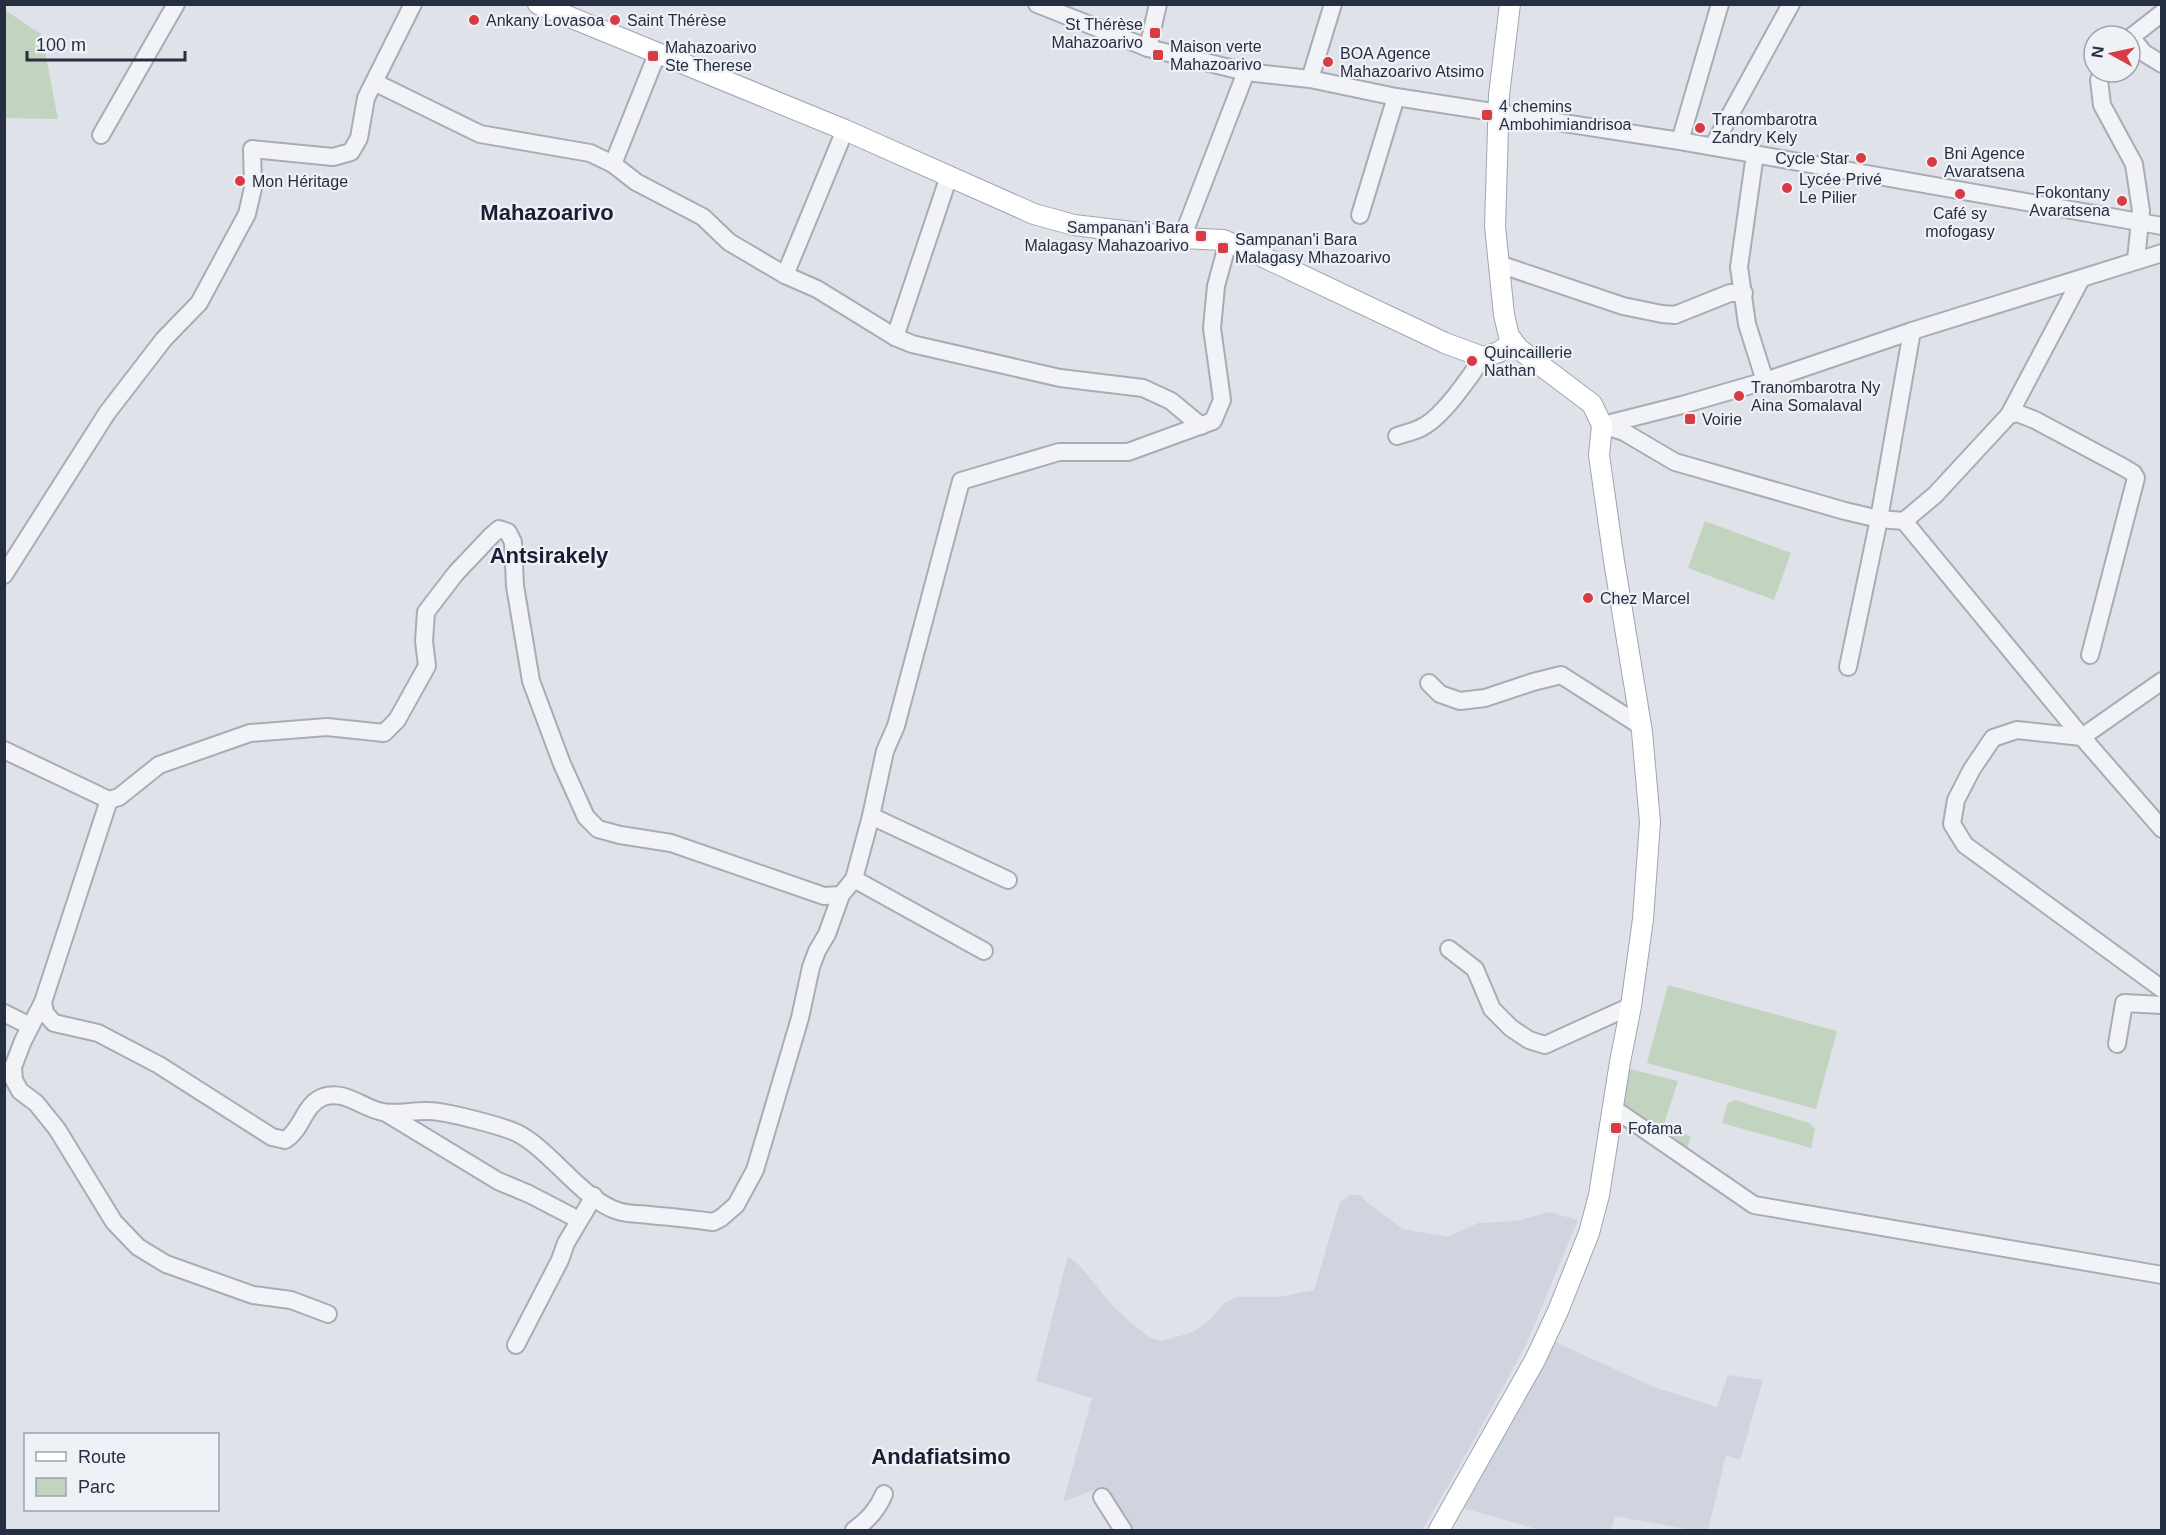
<svg xmlns="http://www.w3.org/2000/svg" width="2166" height="1535" viewBox="0 0 2166 1535" font-family="Helvetica,sans-serif">
<style>
.built{fill:#d0d4de}
.green{fill:#c2d3bf}
.lines{fill:none;stroke-linecap:round;stroke-linejoin:round}
.minor-casing{stroke:#a8acb7;stroke-width:20}
.major-casing{stroke:#9da5b5;stroke-width:22}
.minor{stroke:#f2f3f7;stroke-width:16}
.major{stroke:#fff;stroke-width:20}
.poi-dot{fill:#d73b44;stroke:#eef1f6;stroke-width:2}
.labels{text-anchor:middle;stroke-width:4.5;stroke-linejoin:round;paint-order:stroke}
.poi-label{font-size:16px;fill:#262e41;stroke:#eef1f6;text-anchor:start}
.district-label{font-size:22px;font-weight:bold;fill:#191f32;stroke:#eef1f6}
</style>
<rect width="100%" height="100%" fill="#dfe2e9"/>
<g class="built">
<path d="M1350,1195H1360L1368,1203L1403,1229L1447,1237L1478,1223L1516,1221L1549,1212L1578,1220L1526,1345L1459,1467L1422,1530H1124L1098,1488L1063,1502L1092,1398L1036,1381L1068,1256L1081,1267L1113,1306L1130,1322L1150,1338L1162,1341L1193,1332L1210,1320L1225,1302L1238,1297H1278L1314,1290L1340,1202Z"/>
<path d="M1553,1341L1654,1387L1717,1407L1728,1375L1763,1380L1740,1460L1726,1455L1708,1530H1692L1615,1516L1611,1530H1540L1463,1508Z"/>
</g>
<g class="green">
<path d="M5,10L42,35L58,119L5,118Z"/>
<path d="M1705,521L1791,553L1774,600L1688,568Z"/>
<path d="M1668,985L1837,1031L1816,1109L1647,1063Z"/>
<path d="M1626,1068L1678,1081L1665,1121L1668,1130L1691,1136L1685,1154L1619,1107Z"/>
<path d="M1735,1100L1809,1123L1815,1129L1811,1148L1722,1123L1728,1103Z"/>
</g>
<g class="lines">
<defs>
<g id="minor">
<path d="M1037,4L1148,48L1246,72L1310,79L1396,97L1680,141L2162,226"/>
<path d="M2131,37L2144,53L2162,64"/>
<path d="M2130,38L2162,13"/>
<path d="M1148,48L1158,4"/>
<path d="M657,54L613,164L636,182L703,217L729,242L785,275L817,289L895,337L912,344L1060,378L1143,388L1171,401L1201,426"/>
<path d="M2102,72L2099,80L2102,105L2134,164L2141,211L2136,260"/>
<path d="M1310,79L1333,4"/>
<path d="M374,82L480,134L590,153L613,164"/>
<path d="M101,135L176,4"/>
<path d="M1680,141L1720,4"/>
<path d="M1713,146L1791,4"/>
<path d="M1755,154L1739,267L1747,324L1765,381"/>
<path d="M1360,215L1396,97"/>
<path d="M1182,238L1246,72"/>
<path d="M1499,264L1623,306L1662,314L1675,315L1730,293H1744"/>
<path d="M785,275L845,130"/>
<path d="M895,337L949,176"/>
<path d="M2009,415L2017,413L2035,420L2123,467L2133,473L2136,478L2090,655"/>
<path d="M1602,425L1624,432L1675,462L1845,511L1879,519L1904,521L1935,495L2009,415L2081,279"/>
<path d="M1603,425L1682,405L1765,381L1912,331L2162,253"/>
<path d="M1397,436C1406,433 1417,431 1424,426C1443,416 1471,376 1483,357"/>
<path d="M1904,521L2082,737L2162,829"/>
<path d="M4,575L107,413L164,339L199,303L247,214L253,188L252,149L333,157L351,152L359,138L366,98L413,4"/>
<path d="M1848,667L1879,519L1912,331"/>
<path d="M2162,681L2082,737L2017,730L1993,738L1972,769L1956,800L1952,824L1965,845L2162,989"/>
<path d="M1429,683L1440,694L1460,701L1485,698L1533,682L1561,675L1641,726"/>
<path d="M4,750L109,800L119,797L159,765L250,733L327,727L384,733L397,720L427,666L424,641L426,612L456,573L492,535L499,529L508,532L513,542L515,586L531,681L562,764L586,817L598,829L620,835L671,843L824,896L841,895"/>
<path d="M109,800L43,1002L45,1013L54,1023L98,1033L159,1065L272,1137L285,1140C303,1129 303,1105 323,1097C345,1089 363,1109 383,1112C398,1115 414,1110 429,1111C445,1111 502,1126 517,1133C551,1150 581,1199 618,1211C627,1214 639,1214 649,1215C671,1217 692,1219 713,1222L721,1218L736,1205L755,1170L800,1018L811,967L817,951L827,934L841,895L854,879L871,816L885,751L896,726L961,481L1059,452H1128L1213,421L1222,400L1212,328L1216,286L1228,242"/>
<path d="M871,816L1008,880"/>
<path d="M854,879L984,951"/>
<path d="M1449,949L1475,969L1492,1009L1511,1028L1529,1040L1545,1045L1631,1006"/>
<path d="M43,1002L23,1041L13,1067L14,1080L20,1091L36,1103L57,1129L114,1222L138,1247L166,1264L253,1295L291,1300L328,1314"/>
<path d="M4,1013L30,1026"/>
<path d="M2117,1044L2124,1003L2162,1005"/>
<path d="M1613,1108L1754,1205L2162,1275"/>
<path d="M386,1113L498,1181L529,1194L579,1220"/>
<path d="M516,1345L560,1260L566,1243L594,1196"/>
<path d="M1102,1497L1123,1530"/>
<path d="M854,1530C867,1521 878,1509 884,1494"/>
</g>
<g id="major">
<path d="M538,4L845,130L1034,214L1074,225L1182,238L1223,240L1257,254L1445,343L1483,357L1499,352L1513,342"/>
<path d="M1439,1530L1535,1360L1558,1311L1589,1233L1599,1195L1620,1062L1631,1006L1643,919L1650,822L1642,732L1614,561L1599,455L1602,425L1592,404L1519,349L1509,336L1504,315L1495,226L1499,95L1510,4"/>
</g>
</defs>
<use href="#minor" class="minor-casing"/>
<use href="#major" class="major-casing"/>
<use href="#minor" class="minor"/>
<use href="#major" class="major"/>
</g>
<g class="poi-dot">
<circle cx="474" cy="20" r="6"/>
<circle cx="615" cy="20" r="6"/>
<rect x="1149" y="27" width="12" height="12" rx="3"/>
<rect x="1152" y="49" width="12" height="12" rx="3"/>
<rect x="647" y="50" width="12" height="12" rx="3"/>
<circle cx="1328" cy="62" r="6"/>
<rect x="1481" y="109" width="12" height="12" rx="3"/>
<circle cx="1700" cy="128" r="6"/>
<circle cx="1861" cy="158" r="6"/>
<circle cx="1932" cy="162" r="6"/>
<circle cx="240" cy="181" r="6"/>
<circle cx="1787" cy="188" r="6"/>
<circle cx="1960" cy="194" r="6"/>
<circle cx="2122" cy="201" r="6"/>
<rect x="1195" y="230" width="12" height="12" rx="3"/>
<rect x="1217" y="242" width="12" height="12" rx="3"/>
<circle cx="1472" cy="361" r="6"/>
<circle cx="1739" cy="396" r="6"/>
<rect x="1684" y="413" width="12" height="12" rx="3"/>
<circle cx="1588" cy="598" r="6"/>
<rect x="1610" y="1122" width="12" height="12" rx="3"/>
</g>
<g class="labels">
<g class="poi-label">
<text x="486" y="26">Ankany Lovasoa</text>
<text x="627" y="26">Saint Thérèse</text>
<text x="1143" y="30" text-anchor="end">St Thérèse<tspan x="1143" dy="18">Mahazoarivo</tspan></text>
<text x="1170" y="52">Maison verte<tspan x="1170" dy="18">Mahazoarivo</tspan></text>
<text x="665" y="53">Mahazoarivo<tspan x="665" dy="18">Ste Therese</tspan></text>
<text x="1340" y="59">BOA Agence<tspan x="1340" dy="18">Mahazoarivo Atsimo</tspan></text>
<text x="1499" y="112">4 chemins<tspan x="1499" dy="18">Ambohimiandrisoa</tspan></text>
<text x="1712" y="125">Tranombarotra<tspan x="1712" dy="18">Zandry Kely</tspan></text>
<text x="1944" y="159">Bni Agence<tspan x="1944" dy="18">Avaratsena</tspan></text>
<text x="1849" y="164" text-anchor="end">Cycle Star</text>
<text x="1799" y="185">Lycée Privé<tspan x="1799" dy="18">Le Pilier</tspan></text>
<text x="252" y="187">Mon Héritage</text>
<text x="2110" y="198" text-anchor="end">Fokontany<tspan x="2110" dy="18">Avaratsena</tspan></text>
<text x="1960" y="219" text-anchor="middle">Café sy<tspan x="1960" dy="18">mofogasy</tspan></text>
<text x="1189" y="233" text-anchor="end">Sampanan'i Bara<tspan x="1189" dy="18">Malagasy Mahazoarivo</tspan></text>
<text x="1235" y="245">Sampanan'i Bara<tspan x="1235" dy="18">Malagasy Mhazoarivo</tspan></text>
<text x="1484" y="358">Quincaillerie<tspan x="1484" dy="18">Nathan</tspan></text>
<text x="1751" y="393">Tranombarotra Ny<tspan x="1751" dy="18">Aina Somalaval</tspan></text>
<text x="1702" y="425">Voirie</text>
<text x="1600" y="604">Chez Marcel</text>
<text x="1628" y="1134">Fofama</text>
</g>
<g class="district-label">
<text x="547" y="220">Mahazoarivo</text>
<text x="549" y="563">Antsirakely</text>
<text x="941" y="1464">Andafiatsimo</text>
</g>
</g>
<rect width="2166" height="1535" fill="none" stroke="#262e41" stroke-width="12"/>
<rect x="24" y="1433" width="195" height="78" fill="#eef1f6" stroke="#9ea3ae" stroke-width="1.5"/>
<rect x="36" y="1452" width="30" height="9" fill="#ffffff" stroke="#9ea3ae" stroke-width="1.5"/>
<text x="78" y="1463" font-size="18" fill="#262e41">Route</text>
<rect x="36" y="1478" width="30" height="18" fill="#c2d3bf" stroke="#9ea3ae" stroke-width="1.5"/>
<text x="78" y="1493" font-size="18" fill="#262e41">Parc</text>
<g transform="translate(2112 54) rotate(278)"><circle r="28" fill="#eef1f6" stroke="#9ea3ae" stroke-width="1.5"/>
<path d="M0-4.5L10 22L0 15L-10 22Z" fill="#d73b44"/>
<text y="-9" font-size="16" font-weight="bold" text-anchor="middle" fill="#262e41">N</text>
</g>
<path d="M27 51v9h158v-9" fill="none" stroke="#262e41" stroke-width="3"/>
<text x="36" y="51" font-size="18" fill="#262e41" stroke="#eef1f6" stroke-width="4.5" paint-order="stroke">100 m</text>
</svg>
